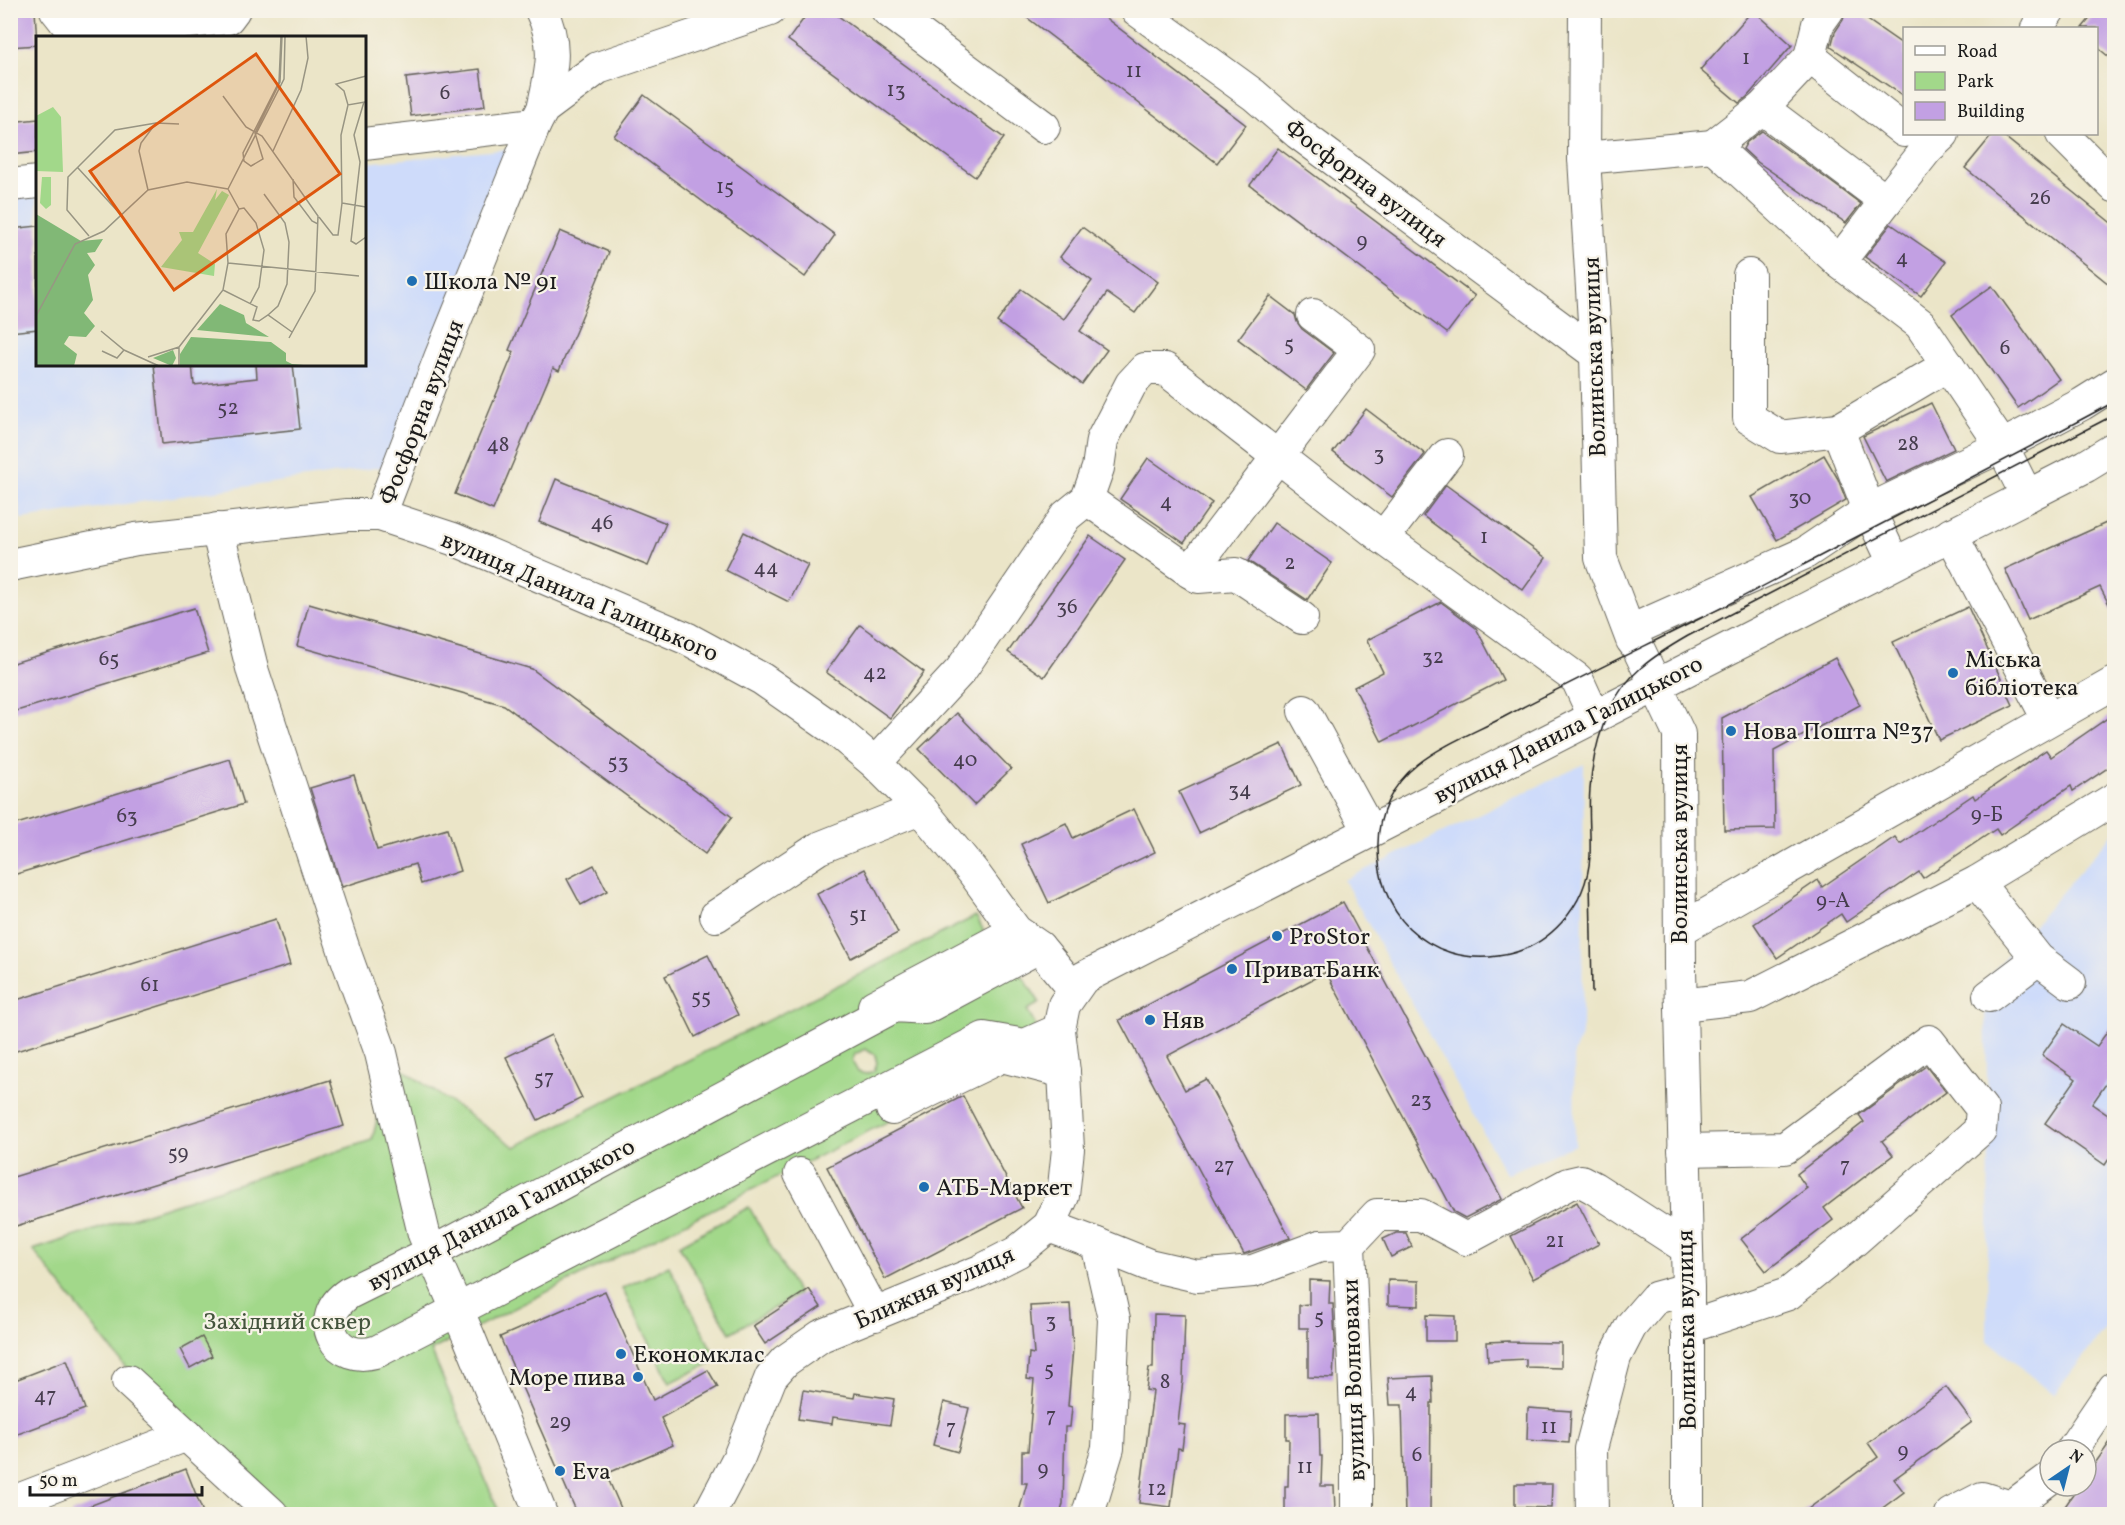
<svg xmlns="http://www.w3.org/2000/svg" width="2125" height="1525" viewBox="0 0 2125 1525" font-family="Vollkorn,serif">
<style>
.built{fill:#cedbfa}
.green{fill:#a2d88a;stroke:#5f7a53;stroke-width:1.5;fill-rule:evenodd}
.building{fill:#c2a0e3}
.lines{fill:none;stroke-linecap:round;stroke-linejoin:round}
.minor-casing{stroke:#646258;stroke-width:34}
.minor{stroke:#fff;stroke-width:32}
.tram{stroke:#1c1c1c;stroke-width:1.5}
.poi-dot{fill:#1f6fb2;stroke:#f7f3e8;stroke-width:2}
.labels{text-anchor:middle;stroke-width:4.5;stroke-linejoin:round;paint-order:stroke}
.number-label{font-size:21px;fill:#463d4e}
.street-label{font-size:24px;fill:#1c1c1c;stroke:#f7f3e8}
.poi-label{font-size:24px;fill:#1c1c1c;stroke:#f7f3e8;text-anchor:start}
.park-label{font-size:24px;fill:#44543d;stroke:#f7f3e8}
.inset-road{fill:none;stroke:#989583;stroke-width:1.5}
.view{fill:#de560d;fill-opacity:0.15;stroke:#de560d;stroke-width:3}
.inset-edge{fill:none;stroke:#1c1c1c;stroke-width:3}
</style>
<rect width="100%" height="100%" fill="#f7f3e8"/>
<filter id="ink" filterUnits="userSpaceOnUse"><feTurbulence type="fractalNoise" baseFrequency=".0167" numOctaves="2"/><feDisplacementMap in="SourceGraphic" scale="12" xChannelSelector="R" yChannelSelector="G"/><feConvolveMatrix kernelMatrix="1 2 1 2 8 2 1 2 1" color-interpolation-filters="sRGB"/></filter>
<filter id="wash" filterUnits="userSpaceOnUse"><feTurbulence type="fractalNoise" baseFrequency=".008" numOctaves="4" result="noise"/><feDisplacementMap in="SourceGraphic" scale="24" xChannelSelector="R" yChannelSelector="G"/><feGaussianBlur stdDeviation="1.35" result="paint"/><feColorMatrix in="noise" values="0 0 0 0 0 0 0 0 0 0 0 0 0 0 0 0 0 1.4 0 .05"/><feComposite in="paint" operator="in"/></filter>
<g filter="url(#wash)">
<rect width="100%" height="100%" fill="#ebe5c8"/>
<g class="built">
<path d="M510,149L389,466L21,519L10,447V197L37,194L38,364H364L365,163Z"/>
<path d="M1584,764L1582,1034L1574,1053L1575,1145L1506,1174L1344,880Z"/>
<path d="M2114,832V1317L2054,1395L1987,1340L1989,1135L1984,982Z"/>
</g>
<g class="green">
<path d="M976,916L991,945L1025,980L1040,1003L1027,1010L1045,1043L431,1350L500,1514H283L138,1383L33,1250L372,1140L392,1062L515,1147ZM865,1049L875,1055L877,1063L874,1071L866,1074L858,1072L852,1061L855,1054Z"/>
<path d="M749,1207L798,1294L730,1333L679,1245Z"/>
<path d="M669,1266L717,1360L670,1383L622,1288Z"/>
</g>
<g id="blocks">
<g class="building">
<path d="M10,10H35L37,45L10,47Z"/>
<path d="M810,10H830L1004,138L975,177L788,40Z"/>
<path d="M1017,10H1095L1246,125L1217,163Z"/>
<path d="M1753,10L1792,45L1747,97L1739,103L1700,70Z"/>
<path d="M1846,10H1853L1905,46V97L1831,47L1835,32L1843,20Z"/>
<path d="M2097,10H2115V62L2097,47V28H2082Z"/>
<path d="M480,69L485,106L411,116L406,78Z"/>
<path d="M644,95L835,235L805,277L614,136Z"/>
<path d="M38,119V152L10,155V122Z"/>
<path d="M1762,131L1861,204L1846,223L1756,161L1743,149L1747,142Z"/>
<path d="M1993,134H2001L2115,226V289L1965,168Z"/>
<path d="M1278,148L1475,296L1447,333L1250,185Z"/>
<path d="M1891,224L1946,262L1921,296L1865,257Z"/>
<path d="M38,226V329L10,332V229Z"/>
<path d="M1082,227L1158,282L1135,313L1107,293L1080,331L1107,350L1082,384L997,322L1021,289L1064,319L1092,281L1060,257Z"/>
<path d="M560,231L609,252L559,371L553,368L493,510L455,494L514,352L509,350Z"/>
<path d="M1992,286L2059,379L2018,408L1952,315Z"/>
<path d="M1270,296L1295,315L1297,322L1302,329L1334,353L1306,390L1238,339Z"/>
<path d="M154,364H192L194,385L257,378L256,364H293L300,429L162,444Z"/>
<path d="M1931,403L1954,449L1886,482L1863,436Z"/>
<path d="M1366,409L1425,454L1392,497L1333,452Z"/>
<path d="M1824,455L1838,479L1846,500L1777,540L1752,497Z"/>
<path d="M1148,458L1212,503L1184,543L1120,499Z"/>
<path d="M556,479L666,523L648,566L539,522Z"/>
<path d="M1446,485L1546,558L1523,590L1423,516Z"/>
<path d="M2115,519V616L2100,587L2028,620L2005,569Z"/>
<path d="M1274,523L1332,563L1307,600L1248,561Z"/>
<path d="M744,532L808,565L789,602L725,570Z"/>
<path d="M1090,536L1125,560L1044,677L1008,652Z"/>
<path d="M1441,602L1476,628L1503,680L1382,742L1354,687L1383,672L1367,640Z"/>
<path d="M309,604L532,669L732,817L705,854L504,705L297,646Z"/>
<path d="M1968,607L2013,705L1939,740L1893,642Z"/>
<path d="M194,608L208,653L10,713V664Z"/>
<path d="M860,625L924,672L890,718L826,672Z"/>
<path d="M1835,658L1860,705L1774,751L1775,829L1724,830L1722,718Z"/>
<path d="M957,713L1011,769L974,805L919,749Z"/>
<path d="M2115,713V763L2073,791L2071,786L2000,835L1996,829L1923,878L1919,872L1846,922L1841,914L1777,958L1754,924L1818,880L1822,887L1895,837L1900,844L1973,795L1975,799L2046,750L2051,757Z"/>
<path d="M1282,744L1301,785L1199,833L1179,792Z"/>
<path d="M230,759L244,804L10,876V826Z"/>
<path d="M354,775L377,850L447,829L460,871L421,884L415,864L342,887L310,788Z"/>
<path d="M1134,809L1155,852L1049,903L1021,844L1066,823L1073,838Z"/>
<path d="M594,865L607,891L581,905L567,879Z"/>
<path d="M865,869L898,933L851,958L817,894Z"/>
<path d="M1343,902L1502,1199L1465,1218L1454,1212L1326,972L1167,1056L1185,1090L1206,1079L1290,1238L1244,1254L1119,1020Z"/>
<path d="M276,919L290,965L10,1053V1002Z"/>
<path d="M708,955L738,1015L695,1037L665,976Z"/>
<path d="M2115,1021V1071L2092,1104L2115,1120V1150L2105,1165L2045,1123L2076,1079L2042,1055L2064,1024L2097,1046Z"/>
<path d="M551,1035L582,1098L538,1120L506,1057Z"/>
<path d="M1926,1066L1946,1092L1882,1141L1893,1155L1824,1208L1833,1220L1766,1271L1741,1239L1807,1188L1797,1174L1864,1122L1859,1115Z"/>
<path d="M330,1080L344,1126L16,1226L10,1210V1178Z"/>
<path d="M963,1096L1022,1208L885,1279L827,1167Z"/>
<path d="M1577,1202L1599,1244L1533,1279L1511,1236Z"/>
<path d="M1396,1233H1406L1412,1247L1391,1257L1383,1239Z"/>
<path d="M1309,1280L1330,1281L1329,1304H1333L1335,1340L1333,1378L1308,1377V1328H1299V1305L1309,1304Z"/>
<path d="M1388,1280L1419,1281V1306L1388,1305Z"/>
<path d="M809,1289L821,1307L765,1344L753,1326Z"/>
<path d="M605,1291L653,1400L708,1370L718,1387L661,1418L673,1445L606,1474L624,1515H578L500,1337Z"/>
<path d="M1070,1304L1073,1348L1068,1406L1072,1407L1070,1427H1065L1063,1504L1060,1515H1018L1027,1483H1022V1451H1028L1034,1380L1027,1379L1029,1353L1034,1354L1030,1306Z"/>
<path d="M1154,1314L1185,1315L1183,1380L1178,1424L1185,1425L1182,1449L1178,1448L1171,1507L1139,1503L1153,1391L1146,1390L1149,1368H1153Z"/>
<path d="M1426,1315L1455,1316V1341H1426Z"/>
<path d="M202,1337L212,1356L190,1368L180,1349Z"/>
<path d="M1509,1341V1342L1561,1343V1368L1526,1367V1359L1488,1361L1487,1342Z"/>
<path d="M67,1360L85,1409L10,1437V1382Z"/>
<path d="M1432,1376L1433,1403H1431L1430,1515H1405L1402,1405H1390L1388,1378Z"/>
<path d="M1946,1387L1972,1422L1894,1479L1904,1492L1873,1515H1800L1878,1457L1868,1443Z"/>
<path d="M803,1390L854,1398L855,1393L894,1399L890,1425L833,1417L832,1424L798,1419Z"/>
<path d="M944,1402L969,1408L958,1452L933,1445Z"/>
<path d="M1528,1408L1571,1411L1569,1443L1527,1440Z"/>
<path d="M1319,1413L1320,1456H1322L1321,1486H1334L1335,1512H1285V1486H1288L1289,1439H1286V1414Z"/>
<path d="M2115,1435V1515H2059L2079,1486H2086V1476Z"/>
<path d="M186,1469L204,1515H71V1513Z"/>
<path d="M1515,1484H1552L1551,1508L1515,1507Z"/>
</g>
</g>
</g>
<g filter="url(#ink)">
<use href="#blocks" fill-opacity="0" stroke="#646258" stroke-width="1.5"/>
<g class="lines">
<defs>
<g id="minor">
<path d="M56,10L75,34L228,18L234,10"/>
<path d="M541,10C559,47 551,71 543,109"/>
<path d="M887,10L1044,127"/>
<path d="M1137,10L1254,95L1298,133L1596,354"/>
<path d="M1585,10L1584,158L1596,354L1601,558L1632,640L1638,648L1679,734L1680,969L1688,1289V1514"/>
<path d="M2037,28L2049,10"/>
<path d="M1810,57L1818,24L1828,10"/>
<path d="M1762,108L1713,146L1839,262"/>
<path d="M1904,131L1810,57L1762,108L1886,201L1927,149L1943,134"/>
<path d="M2062,134L2114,186"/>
<path d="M364,144L535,124"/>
<path d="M1584,158L1713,146"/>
<path d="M10,185L38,182"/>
<path d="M1886,201L1839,262L1920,324L2002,446L2027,496"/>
<path d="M1749,275V418L1780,437L1838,430L1948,365"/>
<path d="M1838,430L1869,510L1894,563"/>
<path d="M1087,499L1198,577L1236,574L1302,618"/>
<path d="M380,515L440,358L535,124L543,109L598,68L770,10"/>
<path d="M217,529L253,672L345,953L381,1053L424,1234L469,1337L541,1514"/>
<path d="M1951,534L2048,719"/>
<path d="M1383,538L1447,455"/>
<path d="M10,565L136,539L347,515H380L453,539L688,639L762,679L838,732L875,763L920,808L973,872L1016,931L1039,947L1074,989"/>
<path d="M1190,572L1359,350L1313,315"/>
<path d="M1630,631L1805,553L1869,510L2002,446L2082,404L2114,384"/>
<path d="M1304,711L1369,830"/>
<path d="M875,763L961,670L1066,516L1087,499L1098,468L1102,440L1131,384L1145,369H1165L1383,538L1577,679L1594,716"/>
<path d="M1977,882L2038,959L2070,983"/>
<path d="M716,916L819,848L920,808"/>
<path d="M1681,929L2114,683"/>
<path d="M1039,947L925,1008L895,1006L444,1246L349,1293C311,1318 335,1366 378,1351L984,1038L1025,1045L1059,1030"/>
<path d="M1989,996L2038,959"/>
<path d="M1681,1005L1750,997L1977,882L2114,799"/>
<path d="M874,1006L1016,931"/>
<path d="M892,1109L1002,1056L1064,1072"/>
<path d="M1684,1150L1785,1148L1929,1041L1982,1109L1980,1130L1855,1240L1788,1294L1686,1328"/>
<path d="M800,1174L875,1315"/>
<path d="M1049,1226L1097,1244L1114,1319L1108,1448L1088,1514"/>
<path d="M1097,1244L1149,1265L1197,1276L1253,1271L1320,1246L1349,1245L1377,1215H1421L1466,1239L1568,1184L1581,1181L1594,1188L1685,1247"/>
<path d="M1349,1245L1357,1437V1514"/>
<path d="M128,1381L272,1514"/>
<path d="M2072,1450L2114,1388"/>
<path d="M10,1503L187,1435"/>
<path d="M2011,1507L2050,1478"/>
<path d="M709,1514L739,1457L771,1377L785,1361L821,1336L980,1271L1017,1252L1049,1226L1063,1196L1068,1149L1064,1072L1059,1030L1064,1005L1083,978L2086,466L2114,449"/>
<path d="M1592,1514L1591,1449L1615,1357L1631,1326L1655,1298L1688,1289"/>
<path d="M1951,1514L1982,1498L2011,1507"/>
</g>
</defs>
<use href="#minor" class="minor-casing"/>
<use href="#minor" class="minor"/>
<g class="tram">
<path d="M2114,402C2034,445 1953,487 1872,529C1817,557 1763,587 1707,615C1639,649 1570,682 1502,718C1475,732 1442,745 1418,764C1392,784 1377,815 1378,848C1378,877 1388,907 1409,928C1433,951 1465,961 1498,956C1548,950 1587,906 1590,856C1591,834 1588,811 1590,789C1592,762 1598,735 1609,711C1625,674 1655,655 1688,636L2114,415"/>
<path d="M1590,878L1592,993"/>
</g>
</g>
</g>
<g class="poi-dot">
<circle cx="412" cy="281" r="6"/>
<circle cx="1953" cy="673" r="6"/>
<circle cx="1731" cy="731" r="6"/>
<circle cx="1277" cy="936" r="6"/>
<circle cx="1232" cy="969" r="6"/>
<circle cx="1150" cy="1020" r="6"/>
<circle cx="924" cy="1187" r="6"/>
<circle cx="621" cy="1354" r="6"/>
<circle cx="638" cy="1377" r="6"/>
<circle cx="560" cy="1471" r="6"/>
</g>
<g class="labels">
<g class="number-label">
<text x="1746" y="64">1</text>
<text x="1134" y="77">11</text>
<text x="896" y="96">13</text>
<text x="445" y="99">6</text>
<text x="725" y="193">15</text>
<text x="2040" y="204">26</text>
<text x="1362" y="247">9</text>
<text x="1902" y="264">4</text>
<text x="1289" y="350">5</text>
<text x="2005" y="354">6</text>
<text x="228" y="414">52</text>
<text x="1908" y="450">28</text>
<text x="498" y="451">48</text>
<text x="1379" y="460">3</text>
<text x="1800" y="504">30</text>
<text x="1166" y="508">4</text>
<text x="602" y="529">46</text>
<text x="1484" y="543">1</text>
<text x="1290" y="569">2</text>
<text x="766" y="574">44</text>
<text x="1067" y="613">36</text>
<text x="1433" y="663">32</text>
<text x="109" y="665">65</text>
<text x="875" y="679">42</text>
<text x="965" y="766">40</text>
<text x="618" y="768">53</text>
<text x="1240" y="796">34</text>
<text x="1987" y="821">9-Б</text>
<text x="127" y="822">63</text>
<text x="1833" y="907">9-А</text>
<text x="858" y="921">51</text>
<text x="150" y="991">61</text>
<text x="701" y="1003">55</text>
<text x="544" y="1084">57</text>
<text x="1421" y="1106">23</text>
<text x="178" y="1159">59</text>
<text x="1224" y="1172">27</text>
<text x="1845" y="1172">7</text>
<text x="1555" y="1247">21</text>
<text x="1319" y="1323">5</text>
<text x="1051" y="1327">3</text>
<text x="1049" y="1375">5</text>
<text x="1165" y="1388">8</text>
<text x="1411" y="1398">4</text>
<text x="45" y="1402">47</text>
<text x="1051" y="1422">7</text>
<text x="560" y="1428">29</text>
<text x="1549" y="1433">11</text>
<text x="951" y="1434">7</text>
<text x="1903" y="1457">9</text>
<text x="1417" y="1461">6</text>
<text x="1305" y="1473">11</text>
<text x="1043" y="1475">9</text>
<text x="1157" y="1495">12</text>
</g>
<g class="street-label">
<text transform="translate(1366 183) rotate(37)" y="8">Фосфорна вулиця</text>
<text transform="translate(1594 357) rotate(-92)" y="8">Волинська вулиця</text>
<text transform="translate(421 412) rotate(-69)" y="8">Фосфорна вулиця</text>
<text transform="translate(580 596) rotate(23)" y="8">вулиця Данила Галицького</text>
<text transform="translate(1568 729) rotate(-27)" y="8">вулиця Данила Галицького</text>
<text transform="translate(1679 844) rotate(-90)" y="8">Волинська вулиця</text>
<text transform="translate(501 1214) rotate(-28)" y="8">вулиця Данила Галицького</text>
<text transform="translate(934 1287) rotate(-24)" y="8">Ближня вулиця</text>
<text transform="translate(1686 1330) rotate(-91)" y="8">Волинська вулиця</text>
<text transform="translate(1353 1380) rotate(-92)" y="8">вулиця Волновахи</text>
</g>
<g class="poi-label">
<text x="424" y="289">Школа № 91</text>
<text x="1965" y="667">Міська<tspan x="1965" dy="28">бібліотека</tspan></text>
<text x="1743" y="739">Нова Пошта №37</text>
<text x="1289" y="944">ProStor</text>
<text x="1244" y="977">ПриватБанк</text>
<text x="1162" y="1028">Няв</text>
<text x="936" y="1195">АТБ-Маркет</text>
<text x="633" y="1362">Економклас</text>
<text x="626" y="1385" text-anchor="end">Море пива</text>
<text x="572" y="1479">Eva</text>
</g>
<g class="park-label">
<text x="287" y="1329">Західний сквер</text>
</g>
</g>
<g transform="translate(36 36)">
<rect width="330" height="330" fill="#ebe5c8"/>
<path d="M17,71L25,81L27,136L0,135V80ZM6,141H15V169L10,173L4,167ZM181,153L179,164L186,155L193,159L162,217L179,228L178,240L125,231L146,204L143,196H157Z" fill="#a2d88a"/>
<path d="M0,136V178L45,205L67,203L59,216L51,217L59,229L52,239L57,264L48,277L59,290L50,301L33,300L28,308L41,318L38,330H0ZM184,268L208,279L210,287L233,301L161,294ZM155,301L235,306L250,317V325L256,328L279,330H144V318ZM137,314L140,322L136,330L117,322Z" fill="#81b876"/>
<path class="inset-road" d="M245,0L243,46L207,117L208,125L215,130L227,123L219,97L244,46L246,0M187,60L210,91L226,100L282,180L279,255L253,302M328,66L318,99L324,126L315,205L320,208L330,201M329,66L312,69L308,55L300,48L330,40M237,115L265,54L272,22L270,0M42,132L85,179M257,143L258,161L276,185L282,188M192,153L248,43L249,0M112,154L103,115L105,107L120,87L143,88M228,158L249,187L253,206L251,248L242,270L232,279M306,167L330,171M203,173L208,172L220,187L228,214L223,251L214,268M283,181L297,199H302L306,167L305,99L312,69M53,200L31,174L32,141L79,94L120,87M192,227L323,240M187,254L221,271L217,284L223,285L232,279L256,296M0,280L39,208L68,195L112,154L151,146L192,153M65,295L88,314L123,330M66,315L81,322L88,314M112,321L143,311L187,254L192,227L190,198L203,173L192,153M143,330V311"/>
<path class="view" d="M220,18L304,138L138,254L54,135Z"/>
<rect width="330" height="330" class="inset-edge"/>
</g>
<rect width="2125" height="1525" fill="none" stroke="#f7f3e8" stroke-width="36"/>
<rect x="1903" y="27" width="195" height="108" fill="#f7f3e8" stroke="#9f9d96" stroke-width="1.5"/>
<rect x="1915" y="46" width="30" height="9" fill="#ffffff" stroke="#9f9d96" stroke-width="1.5"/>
<text x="1957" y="57" font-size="18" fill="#1c1c1c">Road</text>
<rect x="1915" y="72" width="30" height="18" fill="#a2d88a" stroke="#9f9d96" stroke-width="1.5"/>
<text x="1957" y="87" font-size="18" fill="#1c1c1c">Park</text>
<rect x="1915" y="102" width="30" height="18" fill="#c2a0e3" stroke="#9f9d96" stroke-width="1.5"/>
<text x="1957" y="117" font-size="18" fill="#1c1c1c">Building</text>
<g transform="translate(2068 1468) rotate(35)"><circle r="28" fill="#f7f3e8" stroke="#9f9d96" stroke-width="1.5"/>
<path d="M0-4.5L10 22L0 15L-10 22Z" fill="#1f6fb2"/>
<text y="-9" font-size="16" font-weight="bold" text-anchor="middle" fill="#1c1c1c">N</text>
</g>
<path d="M30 1486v9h172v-9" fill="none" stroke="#1c1c1c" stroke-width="3"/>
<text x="39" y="1486" font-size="18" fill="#1c1c1c" stroke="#f7f3e8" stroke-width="4.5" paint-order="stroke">50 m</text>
</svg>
